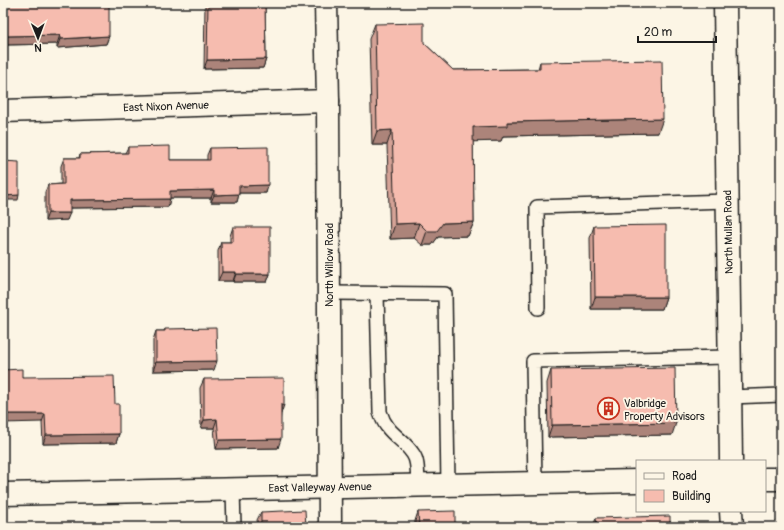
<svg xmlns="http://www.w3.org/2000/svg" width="784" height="530" viewBox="0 0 784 530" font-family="Pangolin,sans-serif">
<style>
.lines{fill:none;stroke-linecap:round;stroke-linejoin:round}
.service-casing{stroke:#1c1c1c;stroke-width:16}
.minor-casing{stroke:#1c1c1c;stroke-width:25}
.primary-casing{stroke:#1c1c1c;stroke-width:25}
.service{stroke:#fcf5e5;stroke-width:13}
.minor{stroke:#fcf5e5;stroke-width:22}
.primary{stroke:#fcf5e5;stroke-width:22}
.wall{fill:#d4a296;stroke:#1c1c1c}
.shaded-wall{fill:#ac847a;stroke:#1c1c1c}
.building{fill:#f6bcaf;stroke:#1c1c1c}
.labels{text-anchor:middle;stroke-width:3.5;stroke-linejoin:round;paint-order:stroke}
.street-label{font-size:11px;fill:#1c1c1c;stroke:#fcf5e5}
.poi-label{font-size:11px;fill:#1c1c1c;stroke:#fcf5e5;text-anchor:start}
</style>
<rect width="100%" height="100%" fill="#fcf5e5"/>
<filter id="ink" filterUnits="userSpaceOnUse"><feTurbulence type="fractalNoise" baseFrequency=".025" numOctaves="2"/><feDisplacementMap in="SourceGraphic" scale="8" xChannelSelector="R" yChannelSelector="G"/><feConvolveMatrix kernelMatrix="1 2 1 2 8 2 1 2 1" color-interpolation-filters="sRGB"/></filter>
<g filter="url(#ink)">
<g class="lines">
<defs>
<g id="service">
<path d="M329,293L445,294L448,485"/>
<path d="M377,294L380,412C387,435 402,437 413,454C419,462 417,476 418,486"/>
<path d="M538,308L537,207L727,201"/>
<path d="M730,397L781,395"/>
<path d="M535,483L533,361L729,357"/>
<path d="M233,489L234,527"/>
</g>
<g id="minor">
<path d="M326,3L328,101L330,527"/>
<path d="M3,111L328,101"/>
<path d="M765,479H781"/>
<path d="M3,494L637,481"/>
</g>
<g id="primary">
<path d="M725,3L731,461"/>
<path d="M731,511L732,527"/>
</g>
</defs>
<use href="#service" class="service-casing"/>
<use href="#minor" class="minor-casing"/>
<use href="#primary" class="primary-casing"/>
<use href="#service" class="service"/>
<use href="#minor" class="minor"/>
<use href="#primary" class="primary"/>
</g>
<g class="wall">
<path d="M3,3L109,36L106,44L57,48V44L4,45Z"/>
<path d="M205,3H265L266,59L263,68L204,69L205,5Z"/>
<path d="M375,24L424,43L453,70L538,69L540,62L658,133L503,136L501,141H473L474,222L468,236L438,237L432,245H422L414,238L390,239L387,145H372L369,39Z"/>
<path d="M128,147L170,160H207V155L210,148L268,185L266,193H239L237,202H211V198H170L168,207L70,208L67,220L45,221V192L48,185L61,184V166L64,158H79L80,154L125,153Z"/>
<path d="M594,226L666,297L662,309H591L590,238Z"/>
<path d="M233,227L270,274L267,282H233V281H218V251L221,242H230V236Z"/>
<path d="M165,329L214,370L153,371V340L156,331H164Z"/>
<path d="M551,370L672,435L548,437L547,383Z"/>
<path d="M22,377L115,404L119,434L116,443L43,444L42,422Z"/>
<path d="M204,379L281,414L278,448L216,449L214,428H201L200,388Z"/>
<path d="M261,512L306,527H258L257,520Z"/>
<path d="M418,512L455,527H415V521Z"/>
<path d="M596,518L670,527H593Z"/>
</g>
<g class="shaded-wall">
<path d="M60,35L57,44L4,45L3,46V41L5,36Z"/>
<path d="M109,36L106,44L57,48L60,39Z"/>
<path d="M266,59L263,68L204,69L207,60Z"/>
<path d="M663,119L658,133L503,136L501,141L467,142L473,127L507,122Z"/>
<path d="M392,130L387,145H372L377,131Z"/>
<path d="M268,185L266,193H236L239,186Z"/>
<path d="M214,190L211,198H168L170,191Z"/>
<path d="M239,194L237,202H211L214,195Z"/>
<path d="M19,195L18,200H3V196Z"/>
<path d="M170,199L168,207L67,208L70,200Z"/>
<path d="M48,213H70L67,220L45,221Z"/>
<path d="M474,222L468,236L438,237L432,245H422L427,231L443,223Z"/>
<path d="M419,223L414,238L390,239L395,224Z"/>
<path d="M222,272H236L233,281H218Z"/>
<path d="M236,274H270L267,282H233Z"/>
<path d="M595,297H666L662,309H591Z"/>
<path d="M217,361L214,370L153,371L156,362Z"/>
<path d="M281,405H284L281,414Z"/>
<path d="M3,414H45L42,422L3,423Z"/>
<path d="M217,419L214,428H201L204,420Z"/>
<path d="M676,423L672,435L548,437L552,425Z"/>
<path d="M119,434L116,443L43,444L46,435Z"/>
<path d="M281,439L278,448L216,449L219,440Z"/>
</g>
<g class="building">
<path d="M3,3H109V36L60,39V35L5,36V41H3Z"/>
<path d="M208,3H265L266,59L207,60Z"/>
<path d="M424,23V43L453,70L540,69V62L662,60L663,119L507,122V126L473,127L474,222L443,223L437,231H427L419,223L395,224L392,130L377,131L375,24Z"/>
<path d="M170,146V160H210V148L268,147V185L239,186V194L214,195V190L170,191V199L70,200V213H48V185L64,184V158H80V154L128,153V147Z"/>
<path d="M3,161L19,162V195L3,196Z"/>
<path d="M666,225V297H595L594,226Z"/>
<path d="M233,227H270V274H236V272H222L221,242H233Z"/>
<path d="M216,328L217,361L156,362V331H165V329Z"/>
<path d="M675,368L676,423L552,425L551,370Z"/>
<path d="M22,369V377L114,376L115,404H119V434L46,435L45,414H3V370Z"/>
<path d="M284,378V405H281V439L219,440L217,419L204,420V379Z"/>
<path d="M305,510L306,527H261V512Z"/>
<path d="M455,511V527H419L418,512Z"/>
<path d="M670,516V527H597L596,518Z"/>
</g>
</g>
<defs>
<symbol id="building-ring" viewBox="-11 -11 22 22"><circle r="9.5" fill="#fcf5e5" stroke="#c8321e" stroke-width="1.5"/><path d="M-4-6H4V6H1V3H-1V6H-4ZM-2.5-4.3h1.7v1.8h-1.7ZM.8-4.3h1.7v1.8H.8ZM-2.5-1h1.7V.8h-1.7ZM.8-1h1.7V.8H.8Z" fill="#c8321e"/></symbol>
</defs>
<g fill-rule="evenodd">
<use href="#building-ring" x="596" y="396" width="25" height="25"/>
</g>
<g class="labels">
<g class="street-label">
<text transform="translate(166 106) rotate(-2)" y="4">East Nixon Avenue</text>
<text transform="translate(728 232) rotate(-91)" y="4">North Mullan Road</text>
<text transform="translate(329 265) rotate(-90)" y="4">North Willow Road</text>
<text transform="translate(320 487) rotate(-1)" y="4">East Valleyway Avenue</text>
</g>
<g class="poi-label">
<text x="624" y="407">Valbridge<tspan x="624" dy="13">Property Advisors</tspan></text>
</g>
</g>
<rect width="784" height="530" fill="none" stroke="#fcf5e5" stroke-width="16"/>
<rect x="8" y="8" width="768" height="514" fill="none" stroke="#1c1c1c" stroke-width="1.5" filter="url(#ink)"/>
<rect x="636" y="460" width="130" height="52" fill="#fcf5e5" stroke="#a29e95"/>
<rect x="644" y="473" width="20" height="6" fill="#fcf5e5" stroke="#a29e95"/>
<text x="672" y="480" font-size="12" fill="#1c1c1c">Road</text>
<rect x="644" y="490" width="20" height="12" fill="#f6bcaf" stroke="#a29e95"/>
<text x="672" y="500" font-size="12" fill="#1c1c1c">Building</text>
<g transform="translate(38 38) rotate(179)" stroke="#fcf5e5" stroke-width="3" paint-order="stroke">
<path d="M0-3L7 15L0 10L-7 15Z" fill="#1c1c1c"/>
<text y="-6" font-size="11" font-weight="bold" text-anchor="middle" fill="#1c1c1c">N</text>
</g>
<path d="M638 36v6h78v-6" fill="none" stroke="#1c1c1c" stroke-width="2"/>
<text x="644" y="36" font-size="12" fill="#1c1c1c" stroke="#fcf5e5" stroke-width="3" paint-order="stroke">20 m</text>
</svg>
